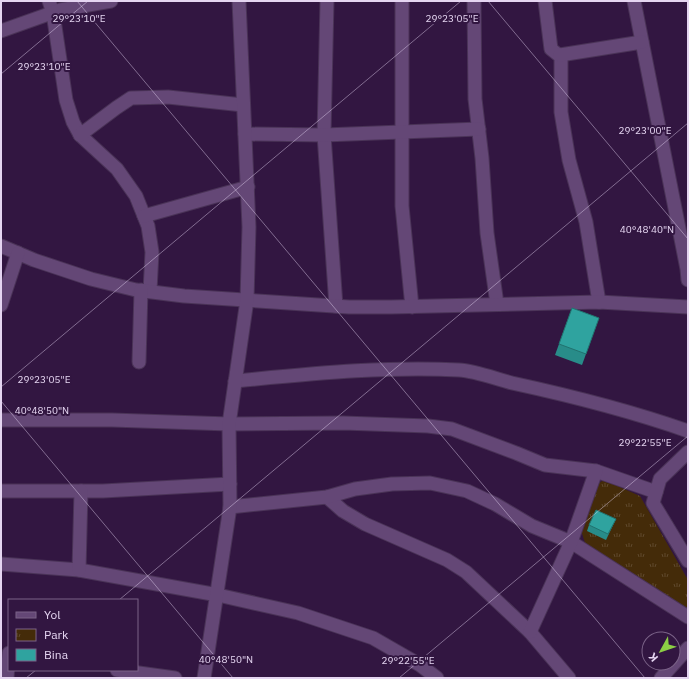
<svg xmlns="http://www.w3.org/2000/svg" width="689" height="679" viewBox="0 0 689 679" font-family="'IBM Plex Sans',sans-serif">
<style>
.park{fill:url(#park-tufts)}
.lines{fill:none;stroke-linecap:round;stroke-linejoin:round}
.street-casing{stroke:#4a3357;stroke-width:15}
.street{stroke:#644776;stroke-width:13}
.wall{fill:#288c89}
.building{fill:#2fa39f;stroke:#21726f}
.ticks{fill:none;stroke:#e5d5f1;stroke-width:1;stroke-opacity:0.45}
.ticks-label{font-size:10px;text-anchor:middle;fill:#e5d5f1;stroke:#321641;stroke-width:4;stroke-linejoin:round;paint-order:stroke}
</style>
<defs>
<pattern id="park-tufts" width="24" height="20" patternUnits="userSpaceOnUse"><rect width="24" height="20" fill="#442b09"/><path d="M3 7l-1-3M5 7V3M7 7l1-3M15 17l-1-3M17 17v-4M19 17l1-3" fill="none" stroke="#5f492d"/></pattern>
</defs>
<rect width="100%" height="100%" fill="#321641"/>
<path class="park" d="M604,480L640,496L688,580V611L585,543L581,530L599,483Z"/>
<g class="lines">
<defs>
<g id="street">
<path d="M49,1L53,13L66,100L73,122L80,135L117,169L136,196L148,226L152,252L150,291"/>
<path d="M327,1L324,135L336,306"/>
<path d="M402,1V206L412,307"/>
<path d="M474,1L475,99L482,158L487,233L497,304"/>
<path d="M545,1L551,49L561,57V112L569,160L586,222L599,302"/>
<path d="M634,1L687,269L688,280"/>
<path d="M1,31L60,10L111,1"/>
<path d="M560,55L642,42"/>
<path d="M245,134L324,135L479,129"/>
<path d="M80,135L116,108L131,98L168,97L243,105"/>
<path d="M144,216L248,187"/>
<path d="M1,246L34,260L91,279L136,290L184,296L349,307H391L599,302L688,307"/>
<path d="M1,305L18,253"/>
<path d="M139,362L141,290"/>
<path d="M235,381C310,374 385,366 459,370C476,371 496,379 512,383C572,396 631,411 688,431"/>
<path d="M1,420H112L229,424L343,423L428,426L452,429L516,453L545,465L596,471L656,492"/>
<path d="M688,452L660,479L653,503L688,561"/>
<path d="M1,491H103L230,484"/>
<path d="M327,497L343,511L365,524L447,560L466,572L530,632L569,678"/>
<path d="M230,507L327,497L355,489L392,484L430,483L467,491L495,504L532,526L571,542L688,617"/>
<path d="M1,564L79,570L218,595L298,613L373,638L420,665L437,678"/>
<path d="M79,570L81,491"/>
<path d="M530,632L571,542L596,471"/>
<path d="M117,670L175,678"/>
<path d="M7,678L9,653"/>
<path d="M204,678L230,507L229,424L247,300L249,227L239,1"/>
<path d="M661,678L688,648"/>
</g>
</defs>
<use href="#street" class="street-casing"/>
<use href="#street" class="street"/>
</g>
<g class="wall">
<path d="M572,308L599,318L582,365L555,355Z"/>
<path d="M616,519L606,540L587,531L589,525Z"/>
</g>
<g class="building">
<path d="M572,308L599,318L586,354L559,344Z"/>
<path d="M596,510L616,519L608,534L589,525Z"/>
</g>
<path class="ticks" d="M77,1L645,678M488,1L688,239M1,74L88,1M1,387L461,1M1,401L233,678M119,600L688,123M26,678L36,670M399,678L688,436"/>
<g class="ticks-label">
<text x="79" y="22">29°23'10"E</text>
<text x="452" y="22">29°23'05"E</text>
<text x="44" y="70">29°23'10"E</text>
<text x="645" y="134">29°23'00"E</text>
<text x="647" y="233">40°48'40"N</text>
<text x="44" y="383">29°23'05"E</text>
<text x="42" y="414">40°48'50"N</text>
<text x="645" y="446">29°22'55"E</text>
<text x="226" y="663">40°48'50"N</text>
<text x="408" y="664">29°22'55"E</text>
</g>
<rect width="689" height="679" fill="none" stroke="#e5d5f1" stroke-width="4"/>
<rect x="8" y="599" width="130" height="72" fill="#321641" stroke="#7a6287"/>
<rect x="16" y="612" width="20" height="6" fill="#644776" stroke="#7a6287"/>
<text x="44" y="619" font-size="12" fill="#e5d5f1">Yol</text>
<rect x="16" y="629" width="20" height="12" fill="url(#park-tufts)" stroke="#7a6287"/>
<text x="44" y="639" font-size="12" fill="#e5d5f1">Park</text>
<rect x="16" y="649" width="20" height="12" fill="#2fa39f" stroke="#7a6287"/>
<text x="44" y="659" font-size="12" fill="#e5d5f1">Bina</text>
<g transform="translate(661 651) rotate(230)"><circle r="19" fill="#321641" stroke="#7a6287"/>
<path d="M0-3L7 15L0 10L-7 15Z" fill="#8cce45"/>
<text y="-6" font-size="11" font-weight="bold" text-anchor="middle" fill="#e5d5f1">K</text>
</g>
</svg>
